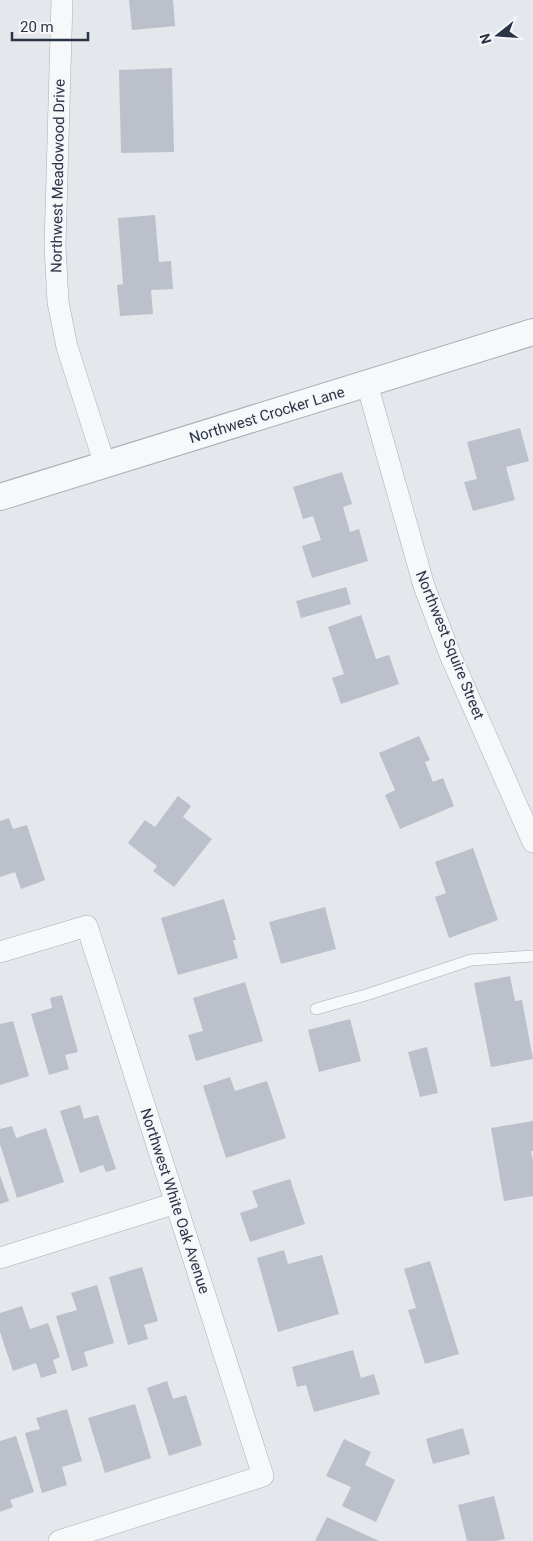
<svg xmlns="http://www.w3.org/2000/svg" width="533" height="1541" viewBox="0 0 533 1541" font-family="Roboto,sans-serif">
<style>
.building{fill:#bbc0ca}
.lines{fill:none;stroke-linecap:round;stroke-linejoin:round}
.service-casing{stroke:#a9aeb7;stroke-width:12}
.minor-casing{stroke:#a9aeb7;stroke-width:22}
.tertiary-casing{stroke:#a9aeb7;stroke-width:28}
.service{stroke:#f7f8fa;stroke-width:11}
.minor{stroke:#f7f8fa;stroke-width:21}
.tertiary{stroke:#f7f8fa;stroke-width:26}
.labels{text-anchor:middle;stroke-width:4;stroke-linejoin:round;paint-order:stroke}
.street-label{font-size:15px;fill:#2b3445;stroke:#f4f6f9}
</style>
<rect width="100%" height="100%" fill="#e4e7ec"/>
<g class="building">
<path d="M129,0H173L175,26L132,30Z"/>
<path d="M172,68L174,152L121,153L119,70Z"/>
<path d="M155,215L159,262L171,261L173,289L151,290L153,314L120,316L117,285L123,284L118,218Z"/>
<path d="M520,428L529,461L506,467L515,500L473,511L464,482L477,479L467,442Z"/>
<path d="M342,472L352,504L343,507L350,532L359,529L368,561L312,578L302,546L321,540L313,516L303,519L293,487Z"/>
<path d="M346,587L351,604L301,618L296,601Z"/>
<path d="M361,615L376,659L389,655L399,684L341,704L332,678L344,674L328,627Z"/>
<path d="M419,736L430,760L425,762L433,782L443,778L454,806L400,829L385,795L395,790L379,753Z"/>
<path d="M178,796L191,806L183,817L212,839L174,887L153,871L157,866L128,843L145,820L155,827Z"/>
<path d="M9,818L13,829L27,825L45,880L21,889L15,872L0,877V821Z"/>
<path d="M473,848L498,920L449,938L435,897L446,893L435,862Z"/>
<path d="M224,899L236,940H233L238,958L178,975L161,918Z"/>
<path d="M325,907L336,949L281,964L269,922Z"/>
<path d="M510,976L515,1001L522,1000L533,1059L491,1067L474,983Z"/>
<path d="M245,982L263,1041L196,1061L188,1035L203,1031L193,998Z"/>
<path d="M62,995L78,1052L65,1055L69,1069L49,1075L31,1014L52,1008L50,998Z"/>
<path d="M350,1019L361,1061L319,1072L308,1030Z"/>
<path d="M13,1021L29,1076L0,1085V1024Z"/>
<path d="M427,1047L438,1093L420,1097L408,1052Z"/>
<path d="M230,1077L235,1091L267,1081L286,1138L226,1158L203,1086Z"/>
<path d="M80,1105L84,1119L98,1115L116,1169L106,1172L103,1165L80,1173L60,1111Z"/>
<path d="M533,1121V1151H531L533,1161V1196L504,1201L491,1128Z"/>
<path d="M12,1126L16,1138L46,1128L64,1182L17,1198L0,1144V1129Z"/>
<path d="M0,1175L9,1201L0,1204Z"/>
<path d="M290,1179L305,1224L250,1242L240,1213L258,1207L252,1191Z"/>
<path d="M284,1250L288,1264L322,1255L339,1314L278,1332L257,1258Z"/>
<path d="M430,1261L459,1354L425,1364L408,1310L416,1308L404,1269Z"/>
<path d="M142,1267L158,1321L144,1325L148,1339L128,1345L109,1277Z"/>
<path d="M97,1285L114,1343L84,1352L88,1366L72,1371L56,1316L77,1310L71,1293Z"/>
<path d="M22,1306L30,1329L48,1323L60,1357L53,1360L57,1373L41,1378L36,1363L13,1371L0,1332V1313Z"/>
<path d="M353,1350L361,1378L374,1374L380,1394L314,1412L306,1385L297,1387L292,1367Z"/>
<path d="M167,1381L173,1399L186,1395L202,1445L169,1456L147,1388Z"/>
<path d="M135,1404L151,1458L105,1473L88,1418Z"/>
<path d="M67,1409L82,1461L62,1467L67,1485L42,1493L25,1433L40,1429L36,1418Z"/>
<path d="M463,1428L470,1454L433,1464L426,1439Z"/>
<path d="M16,1436L34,1492L10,1500L13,1507L0,1512V1441Z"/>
<path d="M344,1439L371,1452L365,1465L395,1480L376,1522L342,1506L351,1487L326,1476Z"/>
<path d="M494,1496L505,1539L496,1541H467L458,1505Z"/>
<path d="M327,1517L379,1541H315Z"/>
</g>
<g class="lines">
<defs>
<path id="service" d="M316,1009L369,994L471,960L533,956"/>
<g id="minor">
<path d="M62,0L55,246L58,302L67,347L105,465"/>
<path d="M367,384L424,586L451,657L533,842"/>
<path d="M0,952L87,926L263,1476L59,1541"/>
<path d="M0,1258L176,1203"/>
</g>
<path id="tertiary" d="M0,497L533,332"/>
</defs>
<use href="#service" class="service-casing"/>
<use href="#minor" class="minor-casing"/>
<use href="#tertiary" class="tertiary-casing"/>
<use href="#service" class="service"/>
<use href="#minor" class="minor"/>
<use href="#tertiary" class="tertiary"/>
</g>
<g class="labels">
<g class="street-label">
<text transform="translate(58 176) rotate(-89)" y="5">Northwest Meadowood Drive</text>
<text transform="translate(267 415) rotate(-17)" y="5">Northwest Crocker Lane</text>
<text transform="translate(450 645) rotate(68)" y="5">Northwest Squire Street</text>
<text transform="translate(175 1201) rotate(72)" y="5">Northwest White Oak Avenue</text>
</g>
</g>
<g transform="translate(498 35) rotate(253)" stroke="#f4f6f9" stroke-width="4" paint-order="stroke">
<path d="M0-4L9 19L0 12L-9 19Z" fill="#2b3445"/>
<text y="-8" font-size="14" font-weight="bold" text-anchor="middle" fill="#2b3445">N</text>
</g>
<path d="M12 32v8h76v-8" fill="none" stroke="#2b3445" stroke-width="2.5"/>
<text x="20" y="32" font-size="15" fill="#2b3445" stroke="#f4f6f9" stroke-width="4" paint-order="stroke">20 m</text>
</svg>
